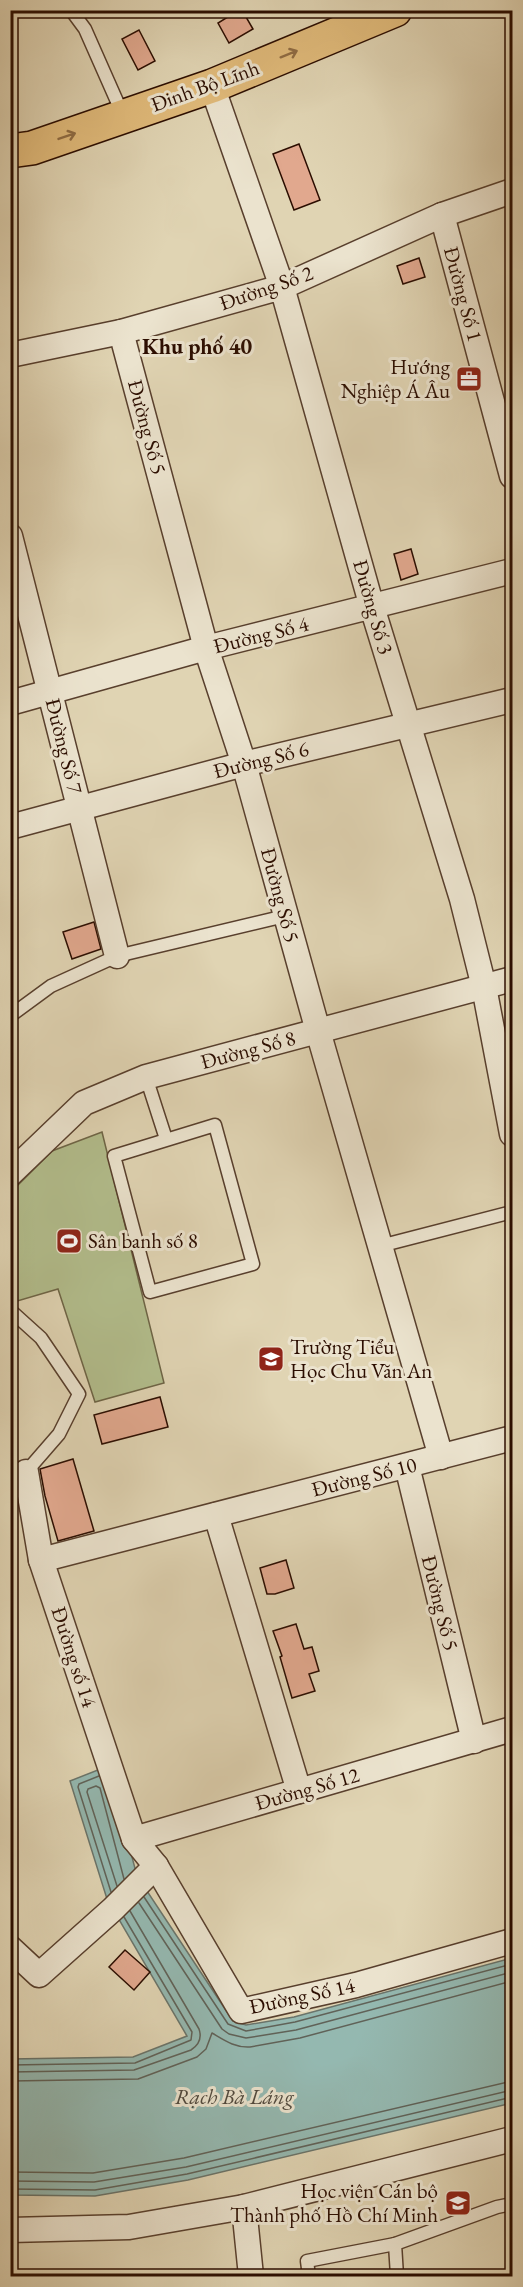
<svg xmlns="http://www.w3.org/2000/svg" width="523" height="2287" viewBox="0 0 523 2287" font-family="'EB Garamond',serif">
<style>
.green{fill:#b2bd8c;stroke:#6e6546;stroke-width:1.5}
.water{fill:#94b8b0;stroke:#6a746a;stroke-width:1.5}
.lines{fill:none;stroke-linecap:round;stroke-linejoin:round}
.shore{stroke:#606258;stroke-width:1.5}
.building{fill:#e1a88e;stroke:#2b0d00;stroke-width:1.5}
.lane-casing{stroke:#583f2d;stroke-width:15}
.street-casing{stroke:#583f2d;stroke-width:27}
.primary-casing{stroke:#2b0d00;stroke-width:36}
.lane{stroke:#ebe3ce;stroke-width:12}
.street{stroke:#ebe3ce;stroke-width:24}
.primary{stroke:#e0ba7a;stroke-width:33}
.oneway{stroke:#8f6c43}
.labels{text-anchor:middle;stroke-width:6;stroke-linejoin:round;paint-order:stroke}
.street-label{font-size:21px;fill:#2b0d00;stroke:#ebe3ce}
.poi-label{font-size:21px;fill:#2b0d00;stroke:#ebe3ce;text-anchor:end}
.neighbourhood-label{font-size:22px;font-weight:bold;fill:#2b0d00;stroke:#ebe3ce}
.water-label{font-size:22px;font-style:italic;fill:#50493e;stroke:#ebe3ce}
</style>
<rect width="100%" height="100%" fill="#e0d4b3"/>
<filter id="stains"><feTurbulence type="fractalNoise" baseFrequency=".00333" numOctaves="4"/><feColorMatrix values="0 0 0 0 .2 0 0 0 0 .09 0 0 0 0 .02 0 0 0 .5 -.17"/></filter>
<radialGradient id="worn" r=".72"><stop offset=".6" stop-color="#630" stop-opacity="0"/><stop offset="1" stop-color="#630" stop-opacity=".3"/></radialGradient>
<path class="green" d="M102,1132L164,1383L95,1402L58,1289L14,1302L11,1300L10,1193L52,1151Z"/>
<path class="water" d="M108,1766L137,1876L233,2021L246,2025L294,2017L512,1958V2103L188,2180L95,2196L11,2195L10,2059L133,2057L187,2036L107,1899L70,1781Z"/>
<g class="lines">
<g class="shore">
<path d="M99,1776L79,1784L78,1787L111,1892"/>
<path d="M117,1886L87,1792L88,1789L96,1786L100,1788L124,1879"/>
<path d="M144,1897L228,2024L246,2031L295,2022L512,1964"/>
<path d="M139,1903L222,2029L229,2034L246,2038L296,2030L512,1972"/>
<path d="M10,2065L135,2063L191,2040L192,2032L124,1917"/>
<path d="M10,2072L134,2070L191,2050C199,2045 202,2038 199,2029L130,1911"/>
<path d="M10,2081L138,2079L197,2057L206,2049L212,2033C224,2040 235,2048 250,2047L300,2038L512,1981"/>
<path d="M10,2172L93,2173L184,2158L512,2081"/>
<path d="M10,2181L94,2182L186,2167L512,2090"/>
<path d="M10,2189L95,2190L187,2174L512,2097"/>
</g>
</g>
<g class="building">
<path d="M239,10H242L253,29L229,43L218,23Z"/>
<path d="M139,30L155,61L138,70L122,39Z"/>
<path d="M299,144L320,200L294,210L273,154Z"/>
<path d="M419,258L425,277L403,284L397,266Z"/>
<path d="M411,549L418,574L401,580L394,554Z"/>
<path d="M94,922L101,949L72,959L63,932Z"/>
<path d="M160,1397L168,1427L102,1444L94,1415Z"/>
<path d="M73,1459L94,1531L58,1541L45,1496L40,1469Z"/>
<path d="M286,1560L294,1588L275,1594H267L260,1568Z"/>
<path d="M296,1624L304,1649L312,1647L319,1671L309,1674L315,1691L292,1698L280,1657L282,1656L273,1631Z"/>
<path d="M125,1950L150,1972L134,1990L109,1967Z"/>
</g>
<g class="lines">
<defs>
<g id="lane">
<path d="M71,10L85,29L123,115"/>
<path d="M10,1016L51,986L117,956L285,916"/>
<path d="M146,1077L166,1139"/>
<path d="M215,1125L253,1264L150,1292L114,1156Z"/>
<path d="M380,1246L512,1212"/>
<path d="M10,1310L41,1338L79,1394L59,1434L26,1472"/>
<path d="M309,2276L307,2261L395,2244"/>
<path d="M397,2276L395,2244L497,2207L512,2204"/>
</g>
<g id="street">
<path d="M212,86L282,287L372,607L462,899L484,987L512,1134"/>
<path d="M442,215L512,476"/>
<path d="M121,332L206,648L244,764L318,1031L441,1457"/>
<path d="M10,355L121,332L282,287L442,215L512,191"/>
<path d="M10,536L117,956"/>
<path d="M10,703L206,648L512,571"/>
<path d="M10,827L244,764L512,700"/>
<path d="M10,1174L84,1103L146,1077L512,979"/>
<path d="M407,1466L474,1741"/>
<path d="M26,1472L41,1560L134,1839"/>
<path d="M216,1515L299,1791"/>
<path d="M41,1560L512,1438"/>
<path d="M512,1729L134,1839L156,1866L241,2011L356,1985L512,1941"/>
<path d="M10,1948L39,1975L113,1909L156,1866"/>
<path d="M244,2207L251,2276"/>
<path d="M10,2230L129,2227L244,2207L512,2139"/>
</g>
<path id="primary" d="M10,151L32,148L212,86L395,10"/>
</defs>
<use href="#lane" class="lane-casing"/>
<use href="#street" class="street-casing"/>
<use href="#primary" class="primary-casing"/>
<use href="#lane" class="lane"/>
<use href="#street" class="street"/>
<use href="#primary" class="primary"/>
</g>
<defs><path id="oneway-shaft" d="M-6 0H5M1.5-3L5.5 0L1.5 3" fill="none" stroke-width="1.6" stroke-linecap="round" stroke-linejoin="round" transform="scale(1.5)"/></defs>
<g class="oneway">
<use href="#oneway-shaft" transform="translate(289 54) rotate(-22)"/>
<use href="#oneway-shaft" transform="translate(67 136) rotate(-19)"/>
</g>
<defs>
<symbol id="office-square" viewBox="-11 -11 22 22"><rect x="-9" y="-9" width="18" height="18" rx="4" fill="#8f2418" stroke="#ebe3ce"/><path d="M-6-3h4V-5.5h4V-3h4V5H-6ZM-1-4.5V-3h2v-1.5ZM-6 0V1H6V0Z" fill="#fff"/></symbol>
<symbol id="stadium-square" viewBox="-11 -11 22 22"><rect x="-9" y="-9" width="18" height="18" rx="4" fill="#8f2418" stroke="#ebe3ce"/><path d="M0-5a6.5 5 0 1 0 0 10a6.5 5 0 1 0 0-10ZM-3.5-1.8h7v3.6h-7Z" fill="#fff"/></symbol>
<symbol id="school-square" viewBox="-11 -11 22 22"><rect x="-9" y="-9" width="18" height="18" rx="4" fill="#8f2418" stroke="#ebe3ce"/><path d="M0-5L7-2L0 1L-7-2ZM-4 1L0 2.5L4 1V4Q0 6-4 4Z" fill="#fff"/></symbol>
<symbol id="university-square" viewBox="-11 -11 22 22"><rect x="-9" y="-9" width="18" height="18" rx="4" fill="#8f2418" stroke="#ebe3ce"/><path d="M0-5L7-2L0 1L-7-2ZM-4 1L0 2.5L4 1V4Q0 6-4 4Z" fill="#fff"/></symbol>
</defs>
<g fill-rule="evenodd">
<use href="#office-square" x="454" y="364" width="30" height="30"/>
<use href="#stadium-square" x="54" y="1226" width="30" height="30"/>
<use href="#school-square" x="256" y="1344" width="30" height="30"/>
<use href="#university-square" x="443" y="2188" width="30" height="30"/>
</g>
<g class="labels">
<g class="street-label">
<text transform="translate(205 86) rotate(-20)" y="7">Đinh Bộ Lĩnh</text>
<text transform="translate(266 288) rotate(-19)" y="7">Đường Số 2</text>
<text transform="translate(463 294) rotate(75)" y="7">Đường Số 1</text>
<text transform="translate(147 427) rotate(75)" y="7">Đường Số 5</text>
<text transform="translate(373 607) rotate(74)" y="7">Đường Số 3</text>
<text transform="translate(261 635) rotate(-14)" y="7">Đường Số 4</text>
<text transform="translate(64 746) rotate(76)" y="7">Đường Số 7</text>
<text transform="translate(261 760) rotate(-14)" y="7">Đường Số 6</text>
<text transform="translate(280 895) rotate(75)" y="7">Đường Số 5</text>
<text transform="translate(248 1050) rotate(-15)" y="7">Đường Số 8</text>
<text transform="translate(364 1477) rotate(-14)" y="7">Đường Số 10</text>
<text transform="translate(440 1603) rotate(76)" y="7">Đường Số 5</text>
<text transform="translate(74 1657) rotate(72)" y="7">Đường số 14</text>
<text transform="translate(307 1789) rotate(-16)" y="7">Đường Số 12</text>
<text transform="translate(302 1996) rotate(-12)" y="7">Đường Số 14</text>
</g>
<g class="poi-label">
<text x="450" y="374">Hướng<tspan x="450" dy="24">Nghiệp Á Âu</tspan></text>
<text x="88" y="1248" text-anchor="start">Sân banh số 8</text>
<text x="290" y="1354" text-anchor="start">Trường Tiểu<tspan x="290" dy="24">Học Chu Văn An</tspan></text>
<text x="438" y="2198">Học viện Cán bộ<tspan x="438" dy="24">Thành phố Hồ Chí Minh</tspan></text>
</g>
<g class="neighbourhood-label">
<text x="197" y="354">Khu phố 40</text>
</g>
<g class="water-label">
<text x="234" y="2104">Rạch Bà Láng</text>
</g>
</g>
<rect width="523" height="2287" fill="none" stroke="#e0d4b3" stroke-width="36"/>
<rect x="12" y="12" width="499" height="2263" fill="none" stroke="#2b0d00" stroke-width="3"/>
<rect x="18" y="18" width="487" height="2251" fill="none" stroke="#2b0d00" stroke-width="1.5"/>
<rect width="100%" height="100%" filter="url(#stains)"/>
<rect width="100%" height="100%" fill="url(#worn)"/>
</svg>
